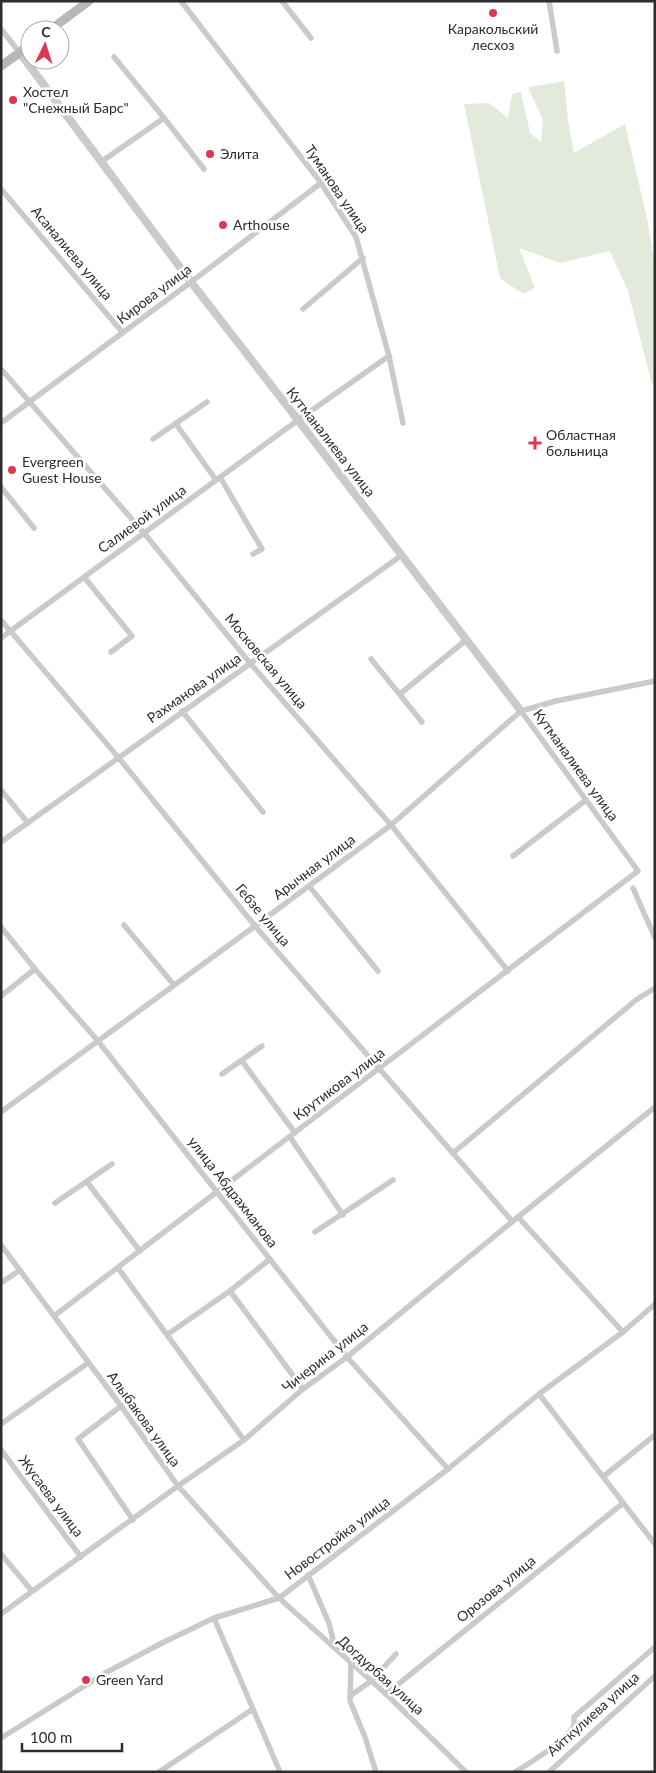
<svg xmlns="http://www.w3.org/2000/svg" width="656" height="1773" viewBox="0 0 656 1773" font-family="Lato,sans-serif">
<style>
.green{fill:#e4eadb}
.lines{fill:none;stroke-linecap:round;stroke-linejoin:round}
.minor{stroke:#cacaca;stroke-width:5.5}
.tertiary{stroke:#cacaca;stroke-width:8}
.secondary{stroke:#b7b7b7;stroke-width:9}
.poi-dot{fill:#dc3753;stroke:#fff;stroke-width:2}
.labels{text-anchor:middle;stroke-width:5;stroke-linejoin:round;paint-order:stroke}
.poi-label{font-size:14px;fill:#2d2d2d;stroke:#fff;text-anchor:start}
.street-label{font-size:14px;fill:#2d2d2d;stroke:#fff}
</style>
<rect width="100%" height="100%" fill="#fff"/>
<path class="green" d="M564,81L568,120L574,153L625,124L647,218L655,266V383L652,384L628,291L610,251L560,263L519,248L535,288L523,294L500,278L464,104L489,103L508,118L512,94L521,92L530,133L541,142L543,120L528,87Z"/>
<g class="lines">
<g class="minor">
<path d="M181,1L321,183L356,237L389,356L403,423"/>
<path d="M282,1L311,38"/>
<path d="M549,1L557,51"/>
<path d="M1,29L20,53"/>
<path d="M114,57L164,118"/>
<path d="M101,162L164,118L204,169"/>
<path d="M1,189L123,333"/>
<path d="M303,309L363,258"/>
<path d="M1,369L144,533L250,663L391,825L508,971"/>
<path d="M1,423L191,282L321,183"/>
<path d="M176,424L216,480"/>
<path d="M153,439L207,402"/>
<path d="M220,477L262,549L253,554"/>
<path d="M1,487L34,528"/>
<path d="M84,577L132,636L111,652"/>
<path d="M1,620L118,757L255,926L512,1221"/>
<path d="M1,638L298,420L389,356"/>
<path d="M371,659L422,722"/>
<path d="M400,694L466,640"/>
<path d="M182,711L263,812"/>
<path d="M1,790L28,823"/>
<path d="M1,842L402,555"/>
<path d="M513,856L586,800"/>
<path d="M309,886L378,971"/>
<path d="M633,888L655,938"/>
<path d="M124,925L174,985"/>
<path d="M1,927L35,969L98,1041L347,1357L448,1469"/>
<path d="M1,996L35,969"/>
<path d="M242,1061L295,1133"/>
<path d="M222,1074L262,1046"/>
<path d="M1,1112L255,926L391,825L521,711L556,701L655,681"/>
<path d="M290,1137L343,1215"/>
<path d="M453,1153L636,1000L655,988"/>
<path d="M87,1182L140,1251"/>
<path d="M55,1203L112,1164"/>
<path d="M518,1217L623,1332"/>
<path d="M315,1232L393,1180"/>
<path d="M1,1245L121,1406L178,1486L279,1598L386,1694L466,1772"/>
<path d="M118,1268L244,1440"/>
<path d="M1,1283L20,1270"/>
<path d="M230,1291L303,1389"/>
<path d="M54,1316L638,871L521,711"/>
<path d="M168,1334L230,1291L270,1259"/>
<path d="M539,1394L655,1544"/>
<path d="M121,1406L78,1439L133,1520"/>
<path d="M1,1424L88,1363"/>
<path d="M1,1450L81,1557"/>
<path d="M604,1476L655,1435"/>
<path d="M1,1554L32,1591"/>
<path d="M308,1575L329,1623L335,1648"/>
<path d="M1,1614L178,1486L244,1440L303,1389L347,1357L518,1217L655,1107"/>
<path d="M351,1664L350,1701L365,1737L376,1772"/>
<path d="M386,1694L622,1504"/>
<path d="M350,1696L371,1681L396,1654"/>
<path d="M253,1709L280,1772"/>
<path d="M1,1738L107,1672L162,1643L214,1618L279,1598L448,1469L539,1394L623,1332L655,1304"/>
<path d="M159,1772L253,1709L214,1618"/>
<path d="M515,1772C530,1763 567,1741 574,1725C574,1724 574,1718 574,1717L655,1647"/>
<path d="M549,1772L655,1676"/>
</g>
<path class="tertiary" d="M20,53L191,282L298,420L521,711"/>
<g class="secondary">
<path d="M50,30L89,1"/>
<path d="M1,66L30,45"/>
</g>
</g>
<g class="poi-dot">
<circle cx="493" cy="13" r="5"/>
<circle cx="13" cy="100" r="5"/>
<circle cx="210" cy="154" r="5"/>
<circle cx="223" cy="225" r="5"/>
<path d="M532.5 435.5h5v5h5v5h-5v5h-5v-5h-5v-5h5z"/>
<circle cx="12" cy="470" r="5"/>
<circle cx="86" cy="1680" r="5"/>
</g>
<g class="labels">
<g class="poi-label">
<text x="493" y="34" text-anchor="middle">Каракольский<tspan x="493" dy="16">лесхоз</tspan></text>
<text x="23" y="97">Хостел<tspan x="23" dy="16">"Снежный Барс"</tspan></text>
<text x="220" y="159">Элита</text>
<text x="233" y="230">Arthouse</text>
<text x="546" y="440">Областная<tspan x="546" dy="16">больница</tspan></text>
<text x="22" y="467">Evergreen<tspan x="22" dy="16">Guest House</tspan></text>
<text x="96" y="1685">Green Yard</text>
</g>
<g class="street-label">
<text transform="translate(337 189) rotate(56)" y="5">Туманова улица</text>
<text transform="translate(72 253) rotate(50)" y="5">Асаналиева улица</text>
<text transform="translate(154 294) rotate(-37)" y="5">Кирова улица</text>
<text transform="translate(331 442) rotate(52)" y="5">Кутманалиева улица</text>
<text transform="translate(142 519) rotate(-36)" y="5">Салиевой улица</text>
<text transform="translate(266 661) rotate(50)" y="5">Московская улица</text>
<text transform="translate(194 688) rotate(-35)" y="5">Рахманова улица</text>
<text transform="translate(576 765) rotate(54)" y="5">Кутманалиева улица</text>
<text transform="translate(314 867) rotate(-37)" y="5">Арычная улица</text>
<text transform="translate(263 915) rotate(50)" y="5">Гебзе улица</text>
<text transform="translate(339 1084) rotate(-37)" y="5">Крутикова улица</text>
<text transform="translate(233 1192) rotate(52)" y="5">улица Абдрахманова</text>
<text transform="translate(325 1357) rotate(-38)" y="5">Чичерина улица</text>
<text transform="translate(144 1419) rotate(54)" y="5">Алыбакова улица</text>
<text transform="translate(51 1496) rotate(53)" y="5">Жусаева улица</text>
<text transform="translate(337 1538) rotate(-37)" y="5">Новостройка улица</text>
<text transform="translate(496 1589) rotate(-39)" y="5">Орозова улица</text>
<text transform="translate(381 1675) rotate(42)" y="5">Догдурбая улица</text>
<text transform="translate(593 1714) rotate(-42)" y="5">Айткулиева улица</text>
</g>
</g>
<rect width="656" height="1773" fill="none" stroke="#2d2d2d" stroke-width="5"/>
<g transform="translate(45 45) rotate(4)"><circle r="24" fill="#ffffff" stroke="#ababab"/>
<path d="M0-4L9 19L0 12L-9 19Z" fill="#dc3753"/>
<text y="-8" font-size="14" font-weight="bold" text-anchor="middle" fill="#2d2d2d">С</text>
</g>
<path d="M22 1743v8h100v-8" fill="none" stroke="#2d2d2d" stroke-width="2.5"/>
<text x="30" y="1743" font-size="15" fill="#2d2d2d" stroke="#ffffff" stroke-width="4" paint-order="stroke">100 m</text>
</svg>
